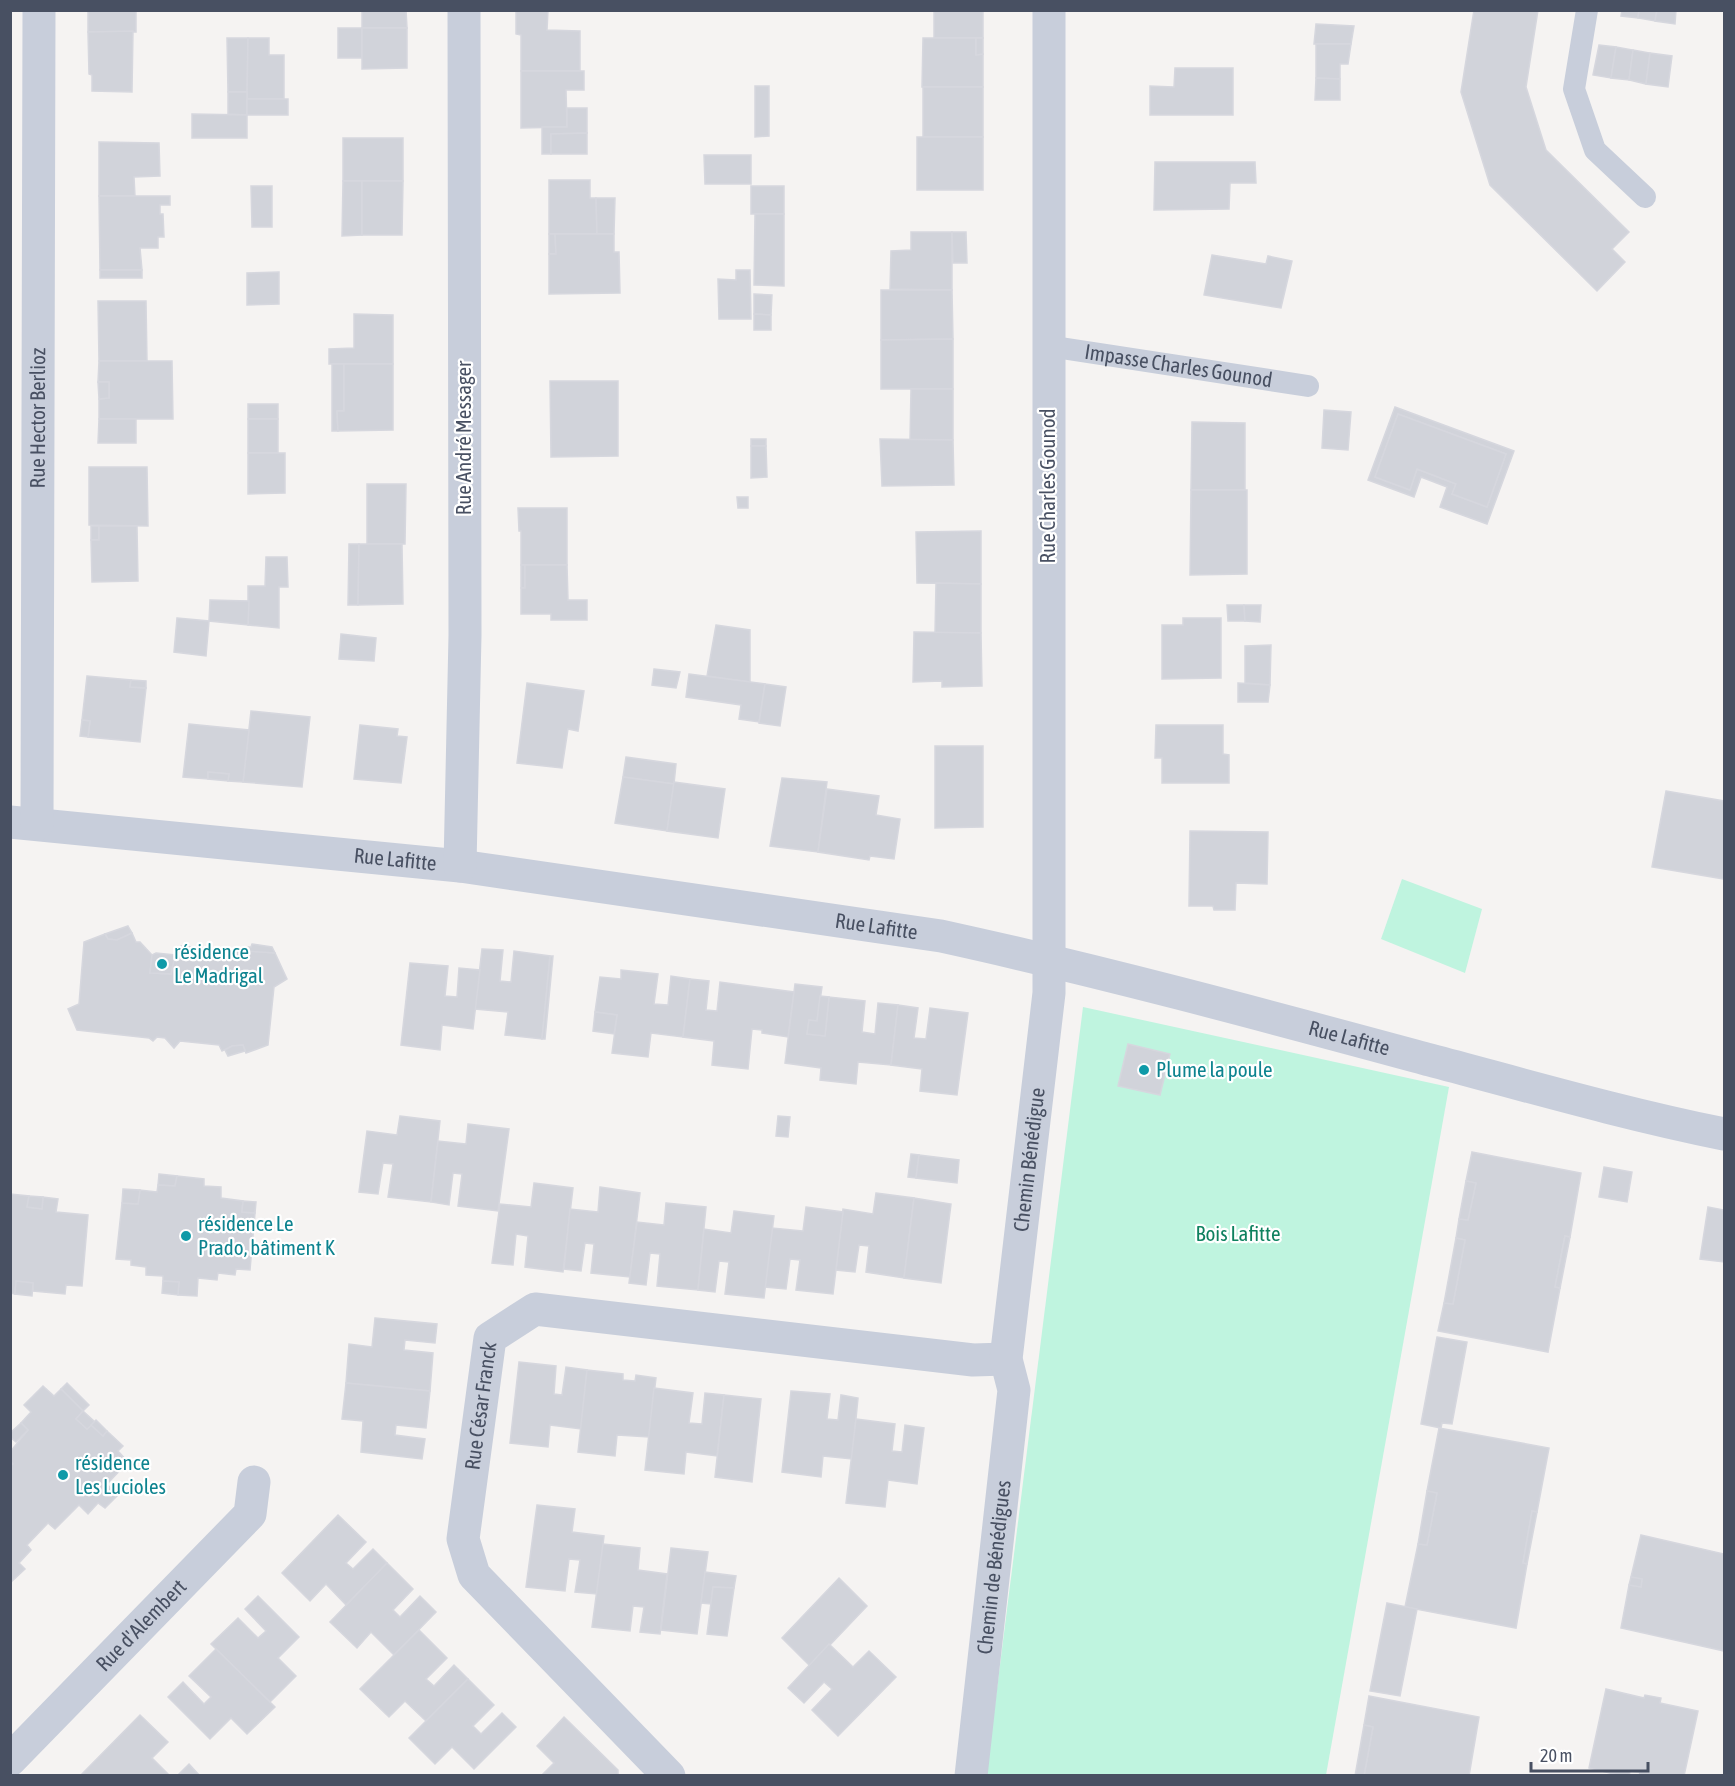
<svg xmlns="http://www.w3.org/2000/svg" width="1735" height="1786" viewBox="0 0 1735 1786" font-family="'Asap Condensed',sans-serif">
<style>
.green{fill:#bff4df}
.building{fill:#d1d3da;stroke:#d6d7de;stroke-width:1.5;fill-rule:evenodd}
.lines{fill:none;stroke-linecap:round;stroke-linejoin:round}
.service{stroke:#c8cedb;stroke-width:22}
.minor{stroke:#c8cedb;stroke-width:33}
.culture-dot{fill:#0f9aa8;stroke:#fff;stroke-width:2}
.labels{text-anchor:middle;stroke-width:4.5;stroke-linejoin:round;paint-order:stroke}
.street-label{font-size:21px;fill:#485062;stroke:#fff}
.culture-label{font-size:21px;fill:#0d838f;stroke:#fff;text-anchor:start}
.park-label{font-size:21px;fill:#0f815f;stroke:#fff}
</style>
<rect width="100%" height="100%" fill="#f5f3f2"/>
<g class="green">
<path d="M1402,879L1482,909L1465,973L1381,939Z"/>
<path d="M1083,1007L1449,1087L1326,1775L986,1776Z"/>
</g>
<g class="building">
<rect x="88" y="10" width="48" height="22"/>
<path d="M362,10H406L407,28H362Z"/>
<path d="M548,10L547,30L580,31V71H521V35L516,34V11Z"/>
<rect x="934" y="10" width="49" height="28"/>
<path d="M1474,10H1538L1526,87L1546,150L1629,232L1612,249L1625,262L1597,291L1490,185L1461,92Z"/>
<path d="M1622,10H1639L1638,18L1621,16Z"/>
<path d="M1639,10H1657L1655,21L1638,18Z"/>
<path d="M1657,10H1676L1675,24L1655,21Z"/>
<path d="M1316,24L1354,26L1351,44H1314Z"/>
<rect x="338" y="28" width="24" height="30"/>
<path d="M362,28H407V68L362,69Z"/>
<path d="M133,31L132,92L92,91V75L89,74L88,32Z"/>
<path d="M227,38H248L247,92H228Z"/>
<path d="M248,38H269V55H284V99H247Z"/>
<path d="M923,38H976V55L983,54V87H922Z"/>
<path d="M976,38H983V54L976,55Z"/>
<path d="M1316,44H1351L1348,64H1340V79L1316,78Z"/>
<path d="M1599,45L1616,47L1611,78L1593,75Z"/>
<path d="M1616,47L1633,50L1629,80L1611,78Z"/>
<path d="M1633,50L1650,53L1646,84L1629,80Z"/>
<path d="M1650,53L1672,56L1668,87L1646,84Z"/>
<path d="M1175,68H1233V115H1150V86L1174,87Z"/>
<path d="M521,71H584V90H566L567,127L521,128Z"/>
<path d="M1316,78L1340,79V100H1315Z"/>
<path d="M755,86H769V136L755,137Z"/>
<rect x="923" y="87" width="60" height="50"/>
<path d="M228,92H247V115L228,114Z"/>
<rect x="247" y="99" width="41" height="16"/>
<path d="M567,108H587V133L551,134V154H542V127H567Z"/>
<path d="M192,114L247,115V138H192Z"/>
<path d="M587,133V154H551V134Z"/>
<rect x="917" y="137" width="66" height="53"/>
<rect x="343" y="138" width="60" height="43"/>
<path d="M99,142L159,143L160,176L134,177L135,196H99Z"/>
<path d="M704,155H751V184H705Z"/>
<path d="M1155,162H1255L1256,183H1230L1229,209L1154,210Z"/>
<path d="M549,180H590V198H596L597,234H549Z"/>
<path d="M343,181H362V235L342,236Z"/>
<path d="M362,181H403L402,235H362Z"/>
<path d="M251,186H272V227H252Z"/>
<rect x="751" y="186" width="33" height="28"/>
<path d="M99,196H170V205H160V214H163L164,237H158V248H140L142,270H100Z"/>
<path d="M596,198H615L614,234H597Z"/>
<path d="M755,214H784V286L754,285Z"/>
<path d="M911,232H952V290L890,289L891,251L911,250Z"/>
<path d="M952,232H966L967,263H953Z"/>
<path d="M549,234H555L556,254H549Z"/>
<path d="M555,234H614V252H619L620,293L549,294V254H556Z"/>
<path d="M1212,255L1266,264L1268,256L1292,261L1281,308L1204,295Z"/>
<rect x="100" y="270" width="42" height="8"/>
<path d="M736,270H750L751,319H719L718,279L736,280Z"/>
<path d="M279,272V304L247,305V273Z"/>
<path d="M881,290H952L953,339L881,340Z"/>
<path d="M754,294L772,295L771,315L754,314Z"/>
<path d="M98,301H146L147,361H99Z"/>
<path d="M354,314L393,315V364H329V349L354,348Z"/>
<path d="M754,314L771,315V330H754Z"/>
<path d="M953,339V389H881V340Z"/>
<path d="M99,361H172L173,419H99V399L109,398V382H98Z"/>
<path d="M332,364H344V411H337L338,431H332Z"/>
<path d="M344,364H393V430L338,431L337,411H344Z"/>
<path d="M550,381H618V456L551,457Z"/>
<path d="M98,382H109V398L99,399Z"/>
<path d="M911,389H953V440H910Z"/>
<rect x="248" y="404" width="30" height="15"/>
<path d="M1395,407L1514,451L1487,524L1440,507L1447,487L1421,477L1414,497L1368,480ZM1398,414L1506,454L1487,507L1452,494L1456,484L1417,469L1410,490L1375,477Z"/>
<path d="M1324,410L1351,412L1348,450L1322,448Z"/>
<path d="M1398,414L1506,454L1487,507L1452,494L1456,484L1417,469L1410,490L1375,477Z"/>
<path d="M99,419H136V443H98Z"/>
<rect x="248" y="419" width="30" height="34"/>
<path d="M1192,422L1245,423V490H1191Z"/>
<rect x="751" y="439" width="15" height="7"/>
<path d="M880,439L953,440L954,485L882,486Z"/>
<path d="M751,446H766L767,477L751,478Z"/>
<path d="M248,453H285V493L248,494Z"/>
<path d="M89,467H147L148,526L89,525Z"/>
<path d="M367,484H406L405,544H367Z"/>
<path d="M1191,490H1247V574L1190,575Z"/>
<path d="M737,497H748V508H738Z"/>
<path d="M518,508H567V565H521V531H519Z"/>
<rect x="91" y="526" width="8" height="14"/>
<path d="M99,526H137L138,581L92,582L91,540H99Z"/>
<path d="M981,531V584L917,583L916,532Z"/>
<path d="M349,544H359L358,605H348Z"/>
<path d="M359,544H402L403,604L358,605Z"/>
<path d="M266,557H287L288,587H279V628L248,625V586H265Z"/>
<rect x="521" y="565" width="4" height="23"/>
<path d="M525,565H567L568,600H587V620H551V614H521V588H525Z"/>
<path d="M936,583L981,584V633H935Z"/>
<path d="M210,600L249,601L248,625L209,621Z"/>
<path d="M1227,605H1244L1245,621H1228Z"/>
<path d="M1244,605H1261L1260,622L1245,621Z"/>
<path d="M177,618L209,621L206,656L174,652Z"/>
<path d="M1183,618H1221V678L1162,679V625H1183Z"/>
<path d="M716,625L750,630V682L707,676Z"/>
<path d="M914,632L981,633L982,686L942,687V681L913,682Z"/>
<path d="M341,634L376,638L374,661L339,659Z"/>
<path d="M1271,645L1270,685L1245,683V646Z"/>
<path d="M654,669L680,672L676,688L652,685Z"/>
<path d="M689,674L765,684L759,722L739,719L741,705L686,697Z"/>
<path d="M87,676L131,680L130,687L146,688L140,742L88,737L90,721L82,720Z"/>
<path d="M131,680L146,681V688L130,687Z"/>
<path d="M527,683L584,691L578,731L568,729L562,768L517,763Z"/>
<path d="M1238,683L1270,685L1268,702H1238Z"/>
<path d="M765,684L786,687L780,726L759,723Z"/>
<path d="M251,711L310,717L302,787L243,782Z"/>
<path d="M82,720L90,721L88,737L80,736Z"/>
<path d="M189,724L249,730L243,782L228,781L229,774L208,772V779L183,777Z"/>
<path d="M360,725L398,729L397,736L407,737L401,783L354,779Z"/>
<path d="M1156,725H1223V754L1229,755V783H1162V758H1155Z"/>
<path d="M935,746H983V827L935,828Z"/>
<path d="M626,757L676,764L674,784L623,777Z"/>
<path d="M208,772L229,774L228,781L208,779Z"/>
<path d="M623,777L674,784L667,831L615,823Z"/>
<path d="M782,778L827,782L818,852L770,846Z"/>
<path d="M674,782L725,789L718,838L667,831Z"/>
<path d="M827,789L879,796L876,815L900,819L894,859L870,856L869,860L818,852Z"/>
<path d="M1666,791L1724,801V879L1652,867Z"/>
<path d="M1190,831L1268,832L1267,884L1236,883L1235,910H1214L1213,906H1189Z"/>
<path d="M128,926L132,933L117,940L108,939L105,934Z"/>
<path d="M132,933L136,942H140L152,955L150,973L171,974L175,955L181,946L275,953L287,979L274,987L268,1045L246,1053L243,1045L232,1046L222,1051L219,1045L180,1041L174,1048L165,1038L157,1037L153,1041L149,1038L77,1030L68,1009L79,1004L84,942L105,934L108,939L117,940Z"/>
<path d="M252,944L272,947L275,953L247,951V947H251Z"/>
<path d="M482,949L503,950L500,981L511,982L514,951L550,956L542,1039L505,1035L508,1012L475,1009Z"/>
<path d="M156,953L175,955L171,974L150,973L152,955Z"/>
<path d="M550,956H553L545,1039H542Z"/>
<path d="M410,963L448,966L445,996L457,997L459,968L480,970L473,1029L442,1025L440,1050L401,1045Z"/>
<path d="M621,970L658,974L654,1004L668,1005L671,976L690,979L683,1037L651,1033L648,1057L612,1053L617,1015L595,1012L600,977L621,979Z"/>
<path d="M690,979L709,981L706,1010L717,1011L720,982L794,992L788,1037L762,1033V1030L752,1029L748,1069L712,1065L714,1041L683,1037Z"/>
<path d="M795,984L822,987L817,1021L809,1020L807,1034L825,1036L829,997L865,1001L862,1032L875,1034L878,1003L898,1005L891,1065L858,1062L856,1084L820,1080L821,1068L785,1063Z"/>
<path d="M820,996L829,997L825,1036L807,1034L809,1020L817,1021Z"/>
<path d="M898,1005L918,1008L914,1038L926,1039L930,1008L968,1013L957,1095L920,1091L922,1069L891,1065Z"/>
<path d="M595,1012L617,1015L614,1034L593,1031Z"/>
<path d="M1128,1044L1170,1054L1160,1095L1118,1086Z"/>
<path d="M243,1045L245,1051L228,1056L225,1050L232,1046Z"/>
<path d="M400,1116L440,1121L431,1202L388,1197L393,1164L383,1163L378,1194L359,1192L367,1131L397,1135Z"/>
<path d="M778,1116L790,1117L788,1137L776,1136Z"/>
<path d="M468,1124L509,1129L498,1211L458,1206L462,1174L453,1173L449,1205L431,1202L438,1141L466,1144Z"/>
<path d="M1472,1152L1581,1173L1570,1237L1565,1236L1555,1287L1560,1288L1548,1352L1438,1331L1444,1303L1453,1304L1465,1240L1456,1238L1459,1219L1468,1220L1476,1183L1466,1181Z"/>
<path d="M911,1154L919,1155L916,1178L908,1177Z"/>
<path d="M919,1155L959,1160L957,1183L916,1178Z"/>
<path d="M1604,1167L1632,1172L1627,1202L1599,1197Z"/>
<path d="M159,1174L177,1176L175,1186L158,1185Z"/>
<path d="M177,1176L204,1179V1186L221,1187V1198L243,1201L242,1212L255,1213L250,1270L236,1269L235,1275L218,1273L217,1280L198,1278L197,1296L178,1295L179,1282L163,1281V1276L146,1275V1267L131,1265V1260L116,1259L122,1203L138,1204L140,1190L157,1192L158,1185L175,1186Z"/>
<path d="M1466,1181L1476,1183L1468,1220L1459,1219Z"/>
<path d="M534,1183L573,1188L563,1272L525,1267L528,1236L516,1234L513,1265L492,1263L500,1204L531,1207Z"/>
<path d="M600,1187L640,1193L630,1277L591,1273L594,1244L585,1243L581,1271L564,1269L570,1209L598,1212Z"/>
<path d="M123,1189L140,1190L138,1204L122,1203Z"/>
<path d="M876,1193L914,1198L904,1278L866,1272L869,1246L859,1245L855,1272L836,1270L843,1209L873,1214Z"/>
<path d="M10,1194L29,1196L27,1207L42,1209L43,1197L58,1199L56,1212L88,1215L82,1286L66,1285L65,1294L33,1291V1283L16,1281L15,1294L10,1293Z"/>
<path d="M29,1196L43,1197L42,1209L27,1207Z"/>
<path d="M914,1198L951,1204L941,1283L904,1278Z"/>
<path d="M243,1201L256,1202L255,1213L242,1212Z"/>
<path d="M666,1203L706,1207L698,1290L657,1286L660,1254L650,1253L646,1285L629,1283L637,1222L664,1225Z"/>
<path d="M806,1207L843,1212L833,1294L796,1290L800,1260L790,1259L786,1289L765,1287L772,1228L803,1231Z"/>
<path d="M1708,1207L1724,1210V1262L1700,1259Z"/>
<path d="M734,1211L774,1216L764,1298L725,1294L729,1262L719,1261L715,1292L698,1290L704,1229L731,1233Z"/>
<path d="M1565,1236L1570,1237L1560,1288L1555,1287Z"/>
<path d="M1456,1238L1465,1240L1453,1304L1444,1303Z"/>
<path d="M16,1281L33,1283L32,1296L15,1294Z"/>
<path d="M163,1281L179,1282L178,1295L162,1293Z"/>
<path d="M375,1318L437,1324L435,1343L405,1340L404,1350L433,1353L430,1391L346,1383L349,1344L372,1347Z"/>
<path d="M1437,1337L1467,1342L1452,1424L1442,1423L1441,1428L1421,1424Z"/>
<path d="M519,1362L556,1366L554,1394L562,1395L566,1367L587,1370L581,1429L550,1425L548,1447L510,1443Z"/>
<path d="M587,1370L623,1374V1380L635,1381L636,1375L656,1378L649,1437L617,1435L615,1456L578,1452Z"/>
<path d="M67,1383L89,1405L83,1411L61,1389Z"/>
<path d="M346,1383L430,1391L426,1428L396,1425L395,1435L425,1439L422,1459L361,1452L363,1421L342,1419Z"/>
<path d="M43,1386L54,1396L61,1389L83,1411L76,1419L87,1429L91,1425L103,1436L107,1431L123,1446L118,1451L128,1462L107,1484L117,1496L105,1508L98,1503L88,1514L79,1505L55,1529L48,1523L27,1545L31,1550L19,1563L25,1569L11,1582L10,1466L13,1464L10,1461V1452L28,1430L21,1423L31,1412L24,1405Z"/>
<path d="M654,1388L693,1393L689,1423L702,1424L705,1393L724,1395L717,1456L686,1452L684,1474L645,1470Z"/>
<path d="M791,1391L830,1394L827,1419L838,1420L841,1395L858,1398L852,1459L823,1456L821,1477L782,1472Z"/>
<path d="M724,1395L761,1399L752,1482L715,1477Z"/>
<path d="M83,1411L95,1422L87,1429L76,1419Z"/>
<path d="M856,1419L895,1424L892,1451L902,1452L905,1425L924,1428L917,1484L888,1480L885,1507L846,1503Z"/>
<path d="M96,1420L107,1431L103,1436L91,1425Z"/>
<path d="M21,1423L28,1430L16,1442L10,1437V1433Z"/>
<path d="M1439,1428L1549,1448L1537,1512L1532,1511L1523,1563L1527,1564L1516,1628L1405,1607L1418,1544L1427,1545L1437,1493L1427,1491Z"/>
<path d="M1427,1491L1437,1493L1427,1545L1418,1544Z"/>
<path d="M537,1505L575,1509L572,1532L604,1536L597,1594L575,1592L580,1560L569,1559L565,1591L526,1587Z"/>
<path d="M1532,1511L1537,1512L1527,1564L1523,1563Z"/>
<path d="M338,1515L366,1542L346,1563L353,1569L373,1549L387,1563L346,1605L326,1584L310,1601L282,1573Z"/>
<path d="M1641,1535L1724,1554V1651L1621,1628L1629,1585L1641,1587L1642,1579L1631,1577Z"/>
<path d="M603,1544L640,1548L638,1570L667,1574L660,1634L640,1632L644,1607L633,1606L630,1631L592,1627Z"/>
<path d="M671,1548L708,1552L697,1634L661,1630Z"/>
<path d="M387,1563L413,1589L393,1610L400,1617L420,1596L436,1612L394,1655L371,1632L357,1648L330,1622Z"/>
<path d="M705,1572L736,1576L734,1588L713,1587L711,1604L701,1603Z"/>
<path d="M1631,1577L1642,1579L1641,1587L1629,1585Z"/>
<path d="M839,1578L867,1606L810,1666L782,1638Z"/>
<path d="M713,1587L734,1588L727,1636L707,1634Z"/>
<path d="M258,1596L299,1637L278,1658L296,1676L270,1702L211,1644L238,1618L258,1638L266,1631L245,1609Z"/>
<path d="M1387,1603L1417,1609L1400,1696L1370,1691Z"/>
<path d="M419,1630L447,1658L426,1679L434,1686L454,1665L468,1679L426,1721L405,1701L389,1717L360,1689Z"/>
<path d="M829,1644L853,1667L869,1651L896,1677L838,1736L812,1710L832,1689L824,1682L804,1703L788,1688Z"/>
<path d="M216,1649L275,1707L247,1734L231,1718L210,1739L168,1697L183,1682L204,1704L211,1697L189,1676Z"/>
<path d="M468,1679L494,1705L473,1726L481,1734L502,1713L516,1727L474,1769L452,1747L435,1764L409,1738Z"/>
<path d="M1606,1689L1644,1698L1645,1695L1661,1698L1660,1703L1698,1711L1684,1776H1639L1640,1772L1630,1771L1629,1776H1622L1589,1768Z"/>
<path d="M1369,1696L1479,1717L1469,1776H1364L1373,1727L1364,1725Z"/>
<path d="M140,1715L168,1742L152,1758L170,1776H84L82,1774Z"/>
<path d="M564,1717L618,1770V1776H541L554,1763L537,1746Z"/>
<path d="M1364,1725L1373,1727L1364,1776H1355Z"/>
<path d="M189,1764L200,1776H177Z"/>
</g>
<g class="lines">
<g class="service">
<path d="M1587,10L1574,89L1595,150L1645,197"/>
<path id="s1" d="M1048,346L1308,386"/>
</g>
<g class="minor">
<path id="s2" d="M10,822L460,866L941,936C1105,972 1267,1016 1430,1060C1528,1086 1625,1114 1724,1134"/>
<path id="s3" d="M37,824L39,10"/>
<path d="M460,866L465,635L464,10"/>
<path id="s4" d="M10,1760L250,1514L254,1482"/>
<path id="s5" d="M669,1776L474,1575L463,1539L490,1338L535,1309L973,1360L1006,1359"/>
<path id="s6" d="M971,1776L1014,1390L1006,1359L1049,993V10"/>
</g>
</g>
<g class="culture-dot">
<circle cx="162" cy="964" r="6"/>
<circle cx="1144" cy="1070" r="6"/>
<circle cx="186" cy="1236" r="6"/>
<circle cx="63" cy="1475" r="6"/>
</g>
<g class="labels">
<g class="street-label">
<text dy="7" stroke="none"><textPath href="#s1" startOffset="132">Impasse Charles Gounod</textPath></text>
<text dy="7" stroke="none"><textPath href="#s3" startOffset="406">Rue Hector Berlioz</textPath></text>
<text transform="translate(464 438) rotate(-90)" y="7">Rue André Messager</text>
<text transform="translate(1048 486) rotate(-90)" y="7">Rue Charles Gounod</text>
<text dy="7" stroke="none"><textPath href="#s2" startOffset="387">Rue Lafitte</textPath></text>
<text dy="7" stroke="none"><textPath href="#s2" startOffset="873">Rue Lafitte</textPath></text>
<text dy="7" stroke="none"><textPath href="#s2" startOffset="1359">Rue Lafitte</textPath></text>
<text dy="7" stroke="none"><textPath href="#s6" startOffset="621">Chemin Bénédigue</textPath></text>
<text dy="7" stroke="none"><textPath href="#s5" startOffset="452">Rue César Franck</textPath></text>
<text dy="7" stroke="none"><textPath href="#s6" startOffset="210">Chemin de Bénédigues</textPath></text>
<text dy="7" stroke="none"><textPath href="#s4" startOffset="188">Rue d'Alembert</textPath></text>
</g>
<g class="culture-label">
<text x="174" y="959">résidence<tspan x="174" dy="24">Le Madrigal</tspan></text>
<text x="1156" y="1077">Plume la poule</text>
<text x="198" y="1231">résidence Le<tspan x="198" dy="24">Prado, bâtiment K</tspan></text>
<text x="75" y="1470">résidence<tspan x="75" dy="24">Les Lucioles</tspan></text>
</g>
<g class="park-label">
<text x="1238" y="1241">Bois Lafitte</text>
</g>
</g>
<rect width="1735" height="1786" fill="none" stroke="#485062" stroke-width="24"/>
<path d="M1531 1762v9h117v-9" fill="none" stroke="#485062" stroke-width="3"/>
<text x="1540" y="1762" font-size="18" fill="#485062" stroke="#ffffff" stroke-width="4.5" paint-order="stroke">20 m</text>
</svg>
